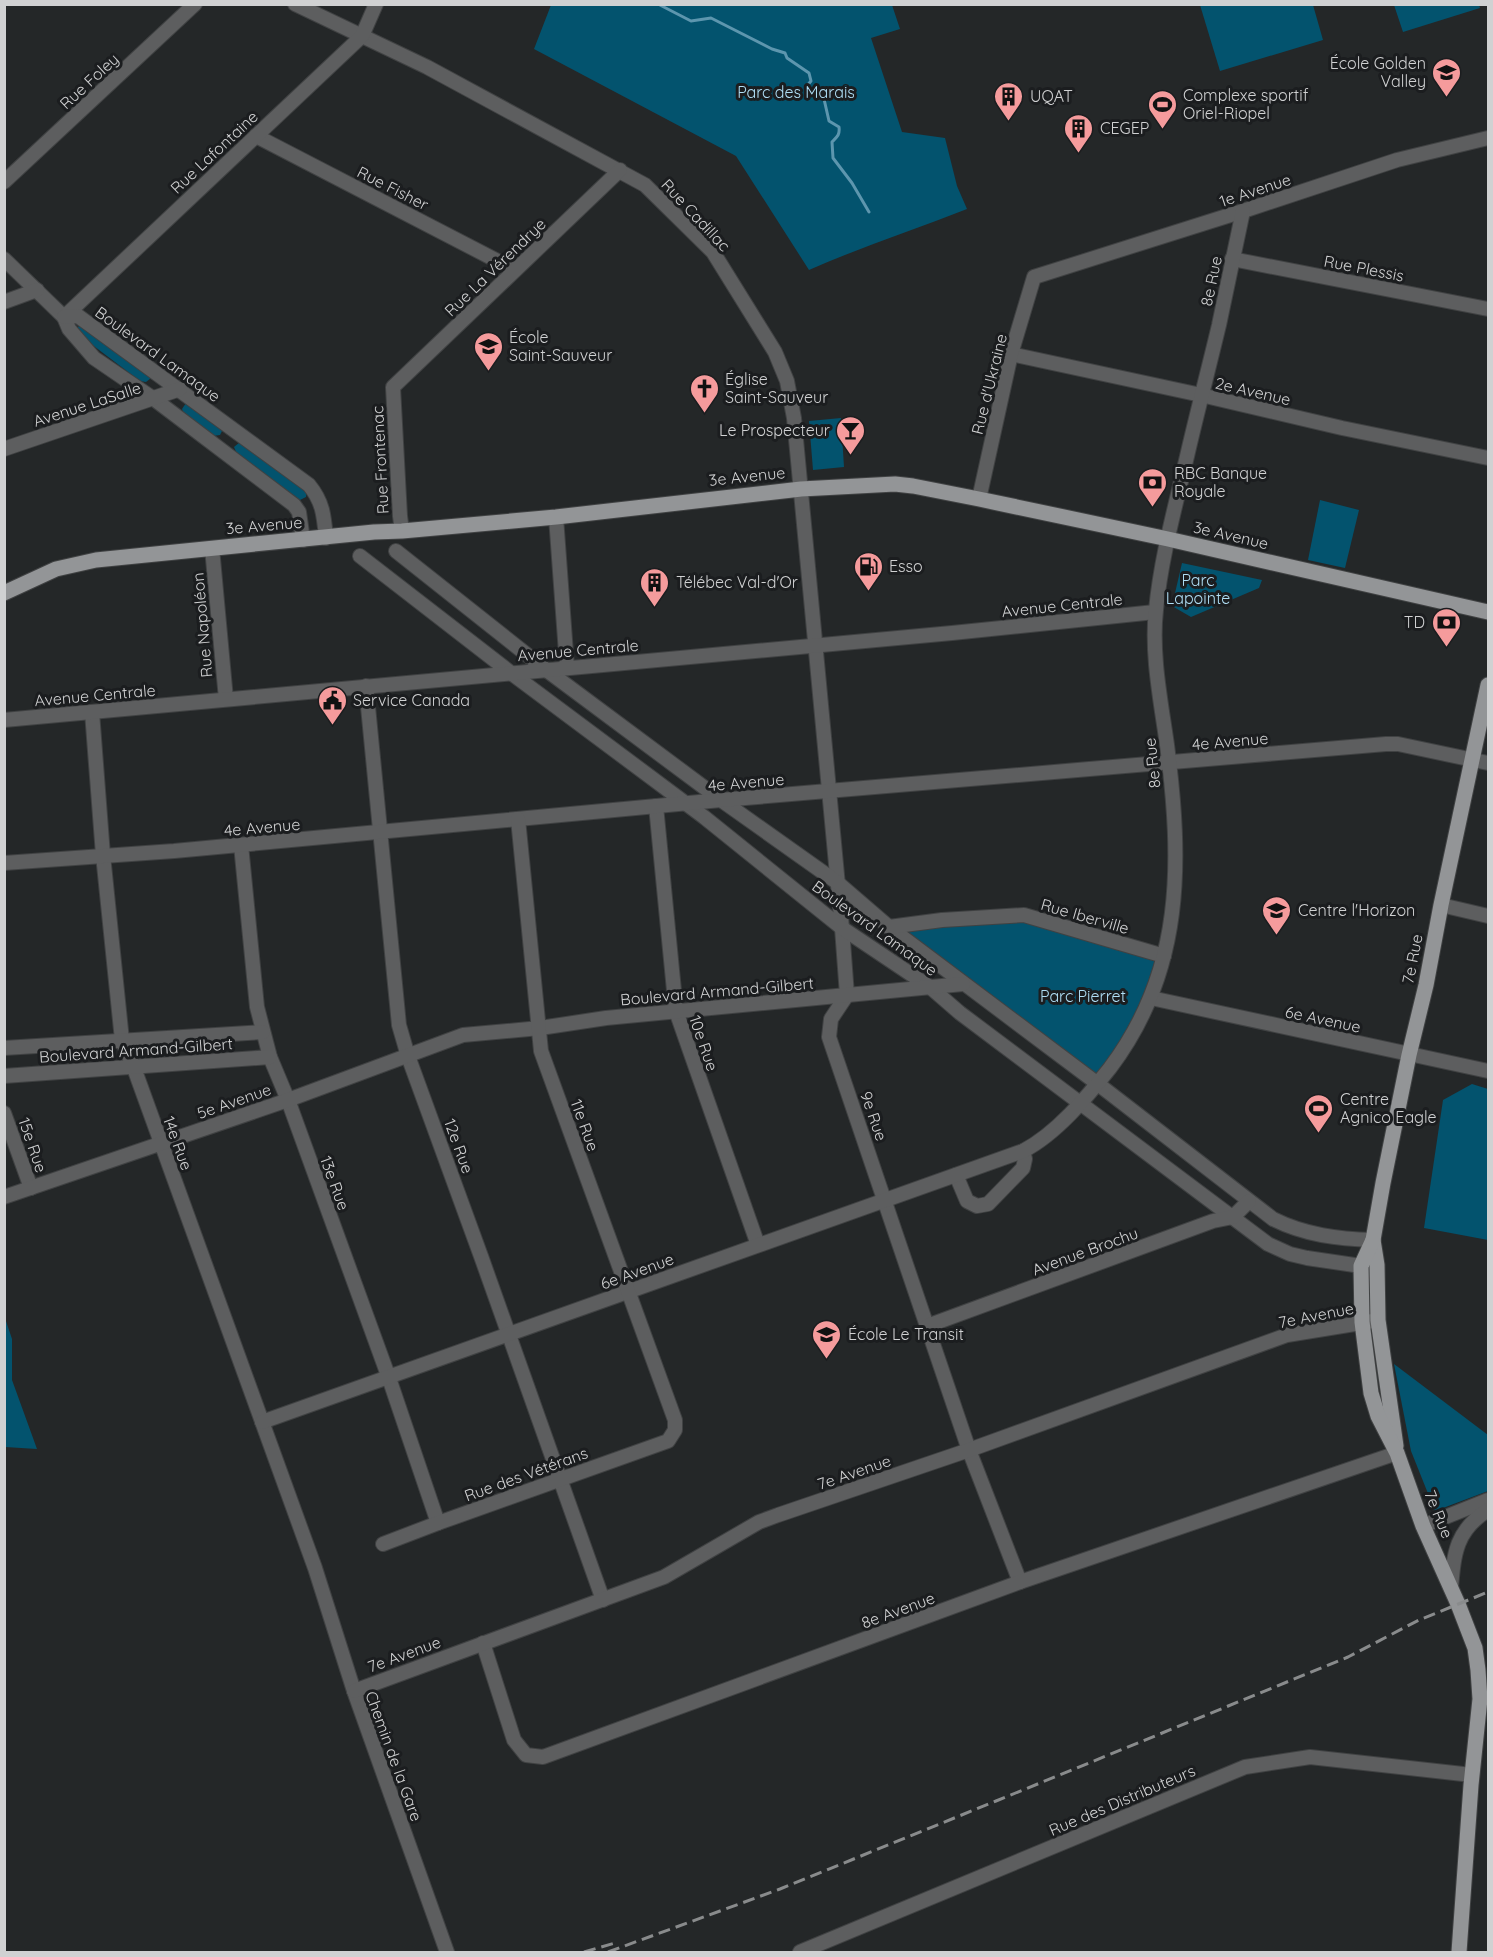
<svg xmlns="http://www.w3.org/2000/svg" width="1493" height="1957" viewBox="0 0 1493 1957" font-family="Quicksand,sans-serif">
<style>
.green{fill:#03536e}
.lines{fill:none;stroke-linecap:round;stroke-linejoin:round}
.stream{stroke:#5d96ae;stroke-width:3}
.minor-casing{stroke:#404243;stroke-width:16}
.major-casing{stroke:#404243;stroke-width:17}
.minor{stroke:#5d5e5f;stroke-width:14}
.major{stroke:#939597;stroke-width:15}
.rail{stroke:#898b8c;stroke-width:3;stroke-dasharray:12 6;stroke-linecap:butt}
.labels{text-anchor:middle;stroke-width:6;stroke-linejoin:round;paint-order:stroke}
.poi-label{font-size:16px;fill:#d0d1d2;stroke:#1b1d1f;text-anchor:start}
.street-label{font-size:16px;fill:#d0d1d2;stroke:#1b1d1f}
.park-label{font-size:16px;fill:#b0dff6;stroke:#1b1d1f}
</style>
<rect width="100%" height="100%" fill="#242728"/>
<g class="green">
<path d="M551,5H892L900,29L871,38L902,132L945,138L957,186L967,209C914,230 861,247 809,270L736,156L534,49Z"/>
<path d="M1200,5H1313L1323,40L1220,71Z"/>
<path d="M1479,5L1480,8L1403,32L1394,5Z"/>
<path d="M81,324L151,376V378L146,382L140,381L78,334L77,328Z"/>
<path d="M186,403H188L223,429L220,435L213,436L184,414L182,409Z"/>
<path d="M841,418L844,467L813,470L809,421Z"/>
<path d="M240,442L307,490L306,497L300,500L296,499L237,454L234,447Z"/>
<path d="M1320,500L1359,510L1345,568L1308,560Z"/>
<path d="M1182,563L1262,580L1259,588L1191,617L1172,606Z"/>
<path d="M1024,915L1164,956L1151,998L1098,1084L889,927Z"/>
<path d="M1472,1084L1488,1089V1240L1424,1228L1443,1100Z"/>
<path d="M5,1318L12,1339V1380L37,1449L5,1447Z"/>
<path d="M1394,1364L1488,1435V1491L1435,1511L1411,1451Z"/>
</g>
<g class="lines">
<path class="stream" d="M658,4L691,21L711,18L772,49L785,53L787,58L809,73L811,81L806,87L810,94H817L824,99L829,121L839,127C840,135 837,137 832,142L833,158L852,183L869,212"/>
<defs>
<g id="minor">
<path d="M295,4L427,67L645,185L713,252L775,352L787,381L794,418L842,928L847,995L831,1019L829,1037L969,1450L1020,1582"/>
<path d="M256,136L515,270"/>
<path d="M4,182L195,4"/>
<path d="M4,259L64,317L69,329L94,358L154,399L294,505L299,512L303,540"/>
<path d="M1232,259L1488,309"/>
<path d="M4,302L37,290"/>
<path d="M64,317L362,36L376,4"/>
<path d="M64,317L78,316L309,485C323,502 324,516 326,538"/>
<path d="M1011,354L1201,395L1342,428L1488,458"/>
<path d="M4,449L180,389"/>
<path d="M979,499L1011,354L1034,277L1243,211L1397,160L1488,138"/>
<path d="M556,517L567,667"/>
<path d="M402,531L400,516L393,387L620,170"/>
<path d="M212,548L226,699"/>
<path d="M396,551L545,669L721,800L838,883L889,927L1098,1084L1273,1219C1305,1235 1338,1239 1373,1240"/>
<path d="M360,556L511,673L704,817L842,928L930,987L960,1013L1268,1244L1290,1254L1307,1258L1361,1266"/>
<path d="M366,686L399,1025L408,1056L482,1259L603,1600"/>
<path d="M92,712L103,855L122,1040L134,1068L315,1568L354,1691L447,1952"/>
<path d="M4,720L952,633L1155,612"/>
<path d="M656,806L676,1011L758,1245"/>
<path d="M241,845L257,1007L270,1057L288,1100L389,1378L438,1523"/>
<path d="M4,863L174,851L721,800L1386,744H1398L1488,763"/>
<path d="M1441,905L1488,916"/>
<path d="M889,927L942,920L1024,915L1164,956"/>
<path d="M1151,998L1488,1071"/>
<path d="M4,1048L263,1032"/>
<path d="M4,1076L270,1057"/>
<path d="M4,1113L31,1188"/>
<path d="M956,1175L967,1201L977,1206L988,1204L1023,1168L1025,1159L1023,1151"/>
<path d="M4,1197L288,1100L463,1035L540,1028L606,1018L963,984"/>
<path d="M927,1326L1213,1221L1233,1217L1249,1201"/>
<path d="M262,1422L1023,1151C1056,1134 1087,1097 1110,1068C1184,970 1182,862 1167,745C1161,702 1151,654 1156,610C1161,557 1176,504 1188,452C1198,409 1209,367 1219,325C1227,287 1235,249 1243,211"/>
<path d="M1423,1526L1488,1500"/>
<path d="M383,1544L438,1523L668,1441L675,1430V1420L541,1051L518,819"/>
<path d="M1451,1588C1454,1553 1456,1530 1488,1510"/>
<path d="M483,1643L514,1740L526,1755L543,1757L1020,1582L1397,1453"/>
<path d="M354,1691L664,1577L759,1522L778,1515L969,1450L1287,1335L1373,1321"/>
<path d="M800,1952L1245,1767L1310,1757L1472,1775"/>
</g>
<g id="major">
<path d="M4,593L56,569L96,560L374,532L402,531L556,517L801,489L895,484L913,486L979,499L1168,539L1488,612"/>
<path d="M1373,1240L1377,1265L1378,1320L1396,1446"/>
<path d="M1459,1952L1471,1785L1480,1699L1478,1670L1475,1648L1458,1604L1423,1526L1397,1453L1378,1416L1371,1393L1362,1322L1361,1266L1373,1240L1383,1183L1409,1055L1426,985L1441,905L1488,685"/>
</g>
</defs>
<use href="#minor" class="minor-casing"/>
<use href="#major" class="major-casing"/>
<use href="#minor" class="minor"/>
<use href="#major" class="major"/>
<g class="rail">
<path d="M584,1952L615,1943"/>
<path d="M608,1952L780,1889L996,1801L1348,1657L1419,1620L1488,1592"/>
</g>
</g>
<defs>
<symbol id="school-pin" viewBox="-11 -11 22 30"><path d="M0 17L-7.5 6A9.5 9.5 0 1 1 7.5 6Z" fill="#f59b9c" stroke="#1b1d1f"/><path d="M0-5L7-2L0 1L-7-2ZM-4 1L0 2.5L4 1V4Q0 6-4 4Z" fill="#111"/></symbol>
<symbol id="building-pin" viewBox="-11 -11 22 30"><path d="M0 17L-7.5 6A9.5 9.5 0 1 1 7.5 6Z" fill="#f59b9c" stroke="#1b1d1f"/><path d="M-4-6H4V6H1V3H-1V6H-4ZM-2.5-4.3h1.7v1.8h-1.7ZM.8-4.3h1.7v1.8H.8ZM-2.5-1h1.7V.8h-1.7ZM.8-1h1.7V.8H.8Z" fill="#111"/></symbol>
<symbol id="stadium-pin" viewBox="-11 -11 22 30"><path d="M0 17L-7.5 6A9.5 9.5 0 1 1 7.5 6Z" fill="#f59b9c" stroke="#1b1d1f"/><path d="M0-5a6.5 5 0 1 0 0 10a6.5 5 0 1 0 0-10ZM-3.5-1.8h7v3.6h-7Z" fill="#111"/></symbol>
<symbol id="church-pin" viewBox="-11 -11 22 30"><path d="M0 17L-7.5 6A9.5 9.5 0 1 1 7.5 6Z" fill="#f59b9c" stroke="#1b1d1f"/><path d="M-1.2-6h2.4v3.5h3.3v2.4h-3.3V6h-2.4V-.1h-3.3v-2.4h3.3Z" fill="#111"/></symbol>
<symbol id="bar-pin" viewBox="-11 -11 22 30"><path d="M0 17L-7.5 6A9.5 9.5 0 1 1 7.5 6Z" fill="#f59b9c" stroke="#1b1d1f"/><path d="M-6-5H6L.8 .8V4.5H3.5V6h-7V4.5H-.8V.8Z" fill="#111"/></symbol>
<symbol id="bank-pin" viewBox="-11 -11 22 30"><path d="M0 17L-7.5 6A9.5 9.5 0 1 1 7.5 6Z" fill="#f59b9c" stroke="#1b1d1f"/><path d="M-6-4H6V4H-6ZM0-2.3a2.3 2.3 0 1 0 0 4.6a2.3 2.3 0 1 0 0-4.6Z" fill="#111"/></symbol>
<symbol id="fuel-pin" viewBox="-11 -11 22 30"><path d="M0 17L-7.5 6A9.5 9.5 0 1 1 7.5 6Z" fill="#f59b9c" stroke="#1b1d1f"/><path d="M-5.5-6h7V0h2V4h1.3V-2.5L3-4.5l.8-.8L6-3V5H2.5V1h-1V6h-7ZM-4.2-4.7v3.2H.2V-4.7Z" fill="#111"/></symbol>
<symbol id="civic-pin" viewBox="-11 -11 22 30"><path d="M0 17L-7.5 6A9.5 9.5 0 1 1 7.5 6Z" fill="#f59b9c" stroke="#1b1d1f"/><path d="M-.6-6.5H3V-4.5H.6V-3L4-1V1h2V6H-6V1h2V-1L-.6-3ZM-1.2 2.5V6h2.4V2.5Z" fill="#111"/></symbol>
</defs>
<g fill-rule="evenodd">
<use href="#school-pin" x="1430" y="56" width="33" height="45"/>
<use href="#building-pin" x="992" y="80" width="33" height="45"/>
<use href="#stadium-pin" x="1146" y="88" width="33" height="45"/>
<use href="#building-pin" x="1062" y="112" width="33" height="45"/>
<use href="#school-pin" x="472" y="330" width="33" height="45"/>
<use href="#church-pin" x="688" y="372" width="33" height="45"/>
<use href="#bar-pin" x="834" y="414" width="33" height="45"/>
<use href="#bank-pin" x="1136" y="466" width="33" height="45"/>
<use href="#fuel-pin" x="852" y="550" width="33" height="45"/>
<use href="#building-pin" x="638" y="566" width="33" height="45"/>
<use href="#bank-pin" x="1430" y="606" width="33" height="45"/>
<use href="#civic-pin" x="316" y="684" width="33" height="45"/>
<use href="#school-pin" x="1260" y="894" width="33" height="45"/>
<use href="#stadium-pin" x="1302" y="1092" width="33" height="45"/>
<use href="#school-pin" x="810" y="1318" width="33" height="45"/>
</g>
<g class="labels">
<g class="poi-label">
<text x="1426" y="69" text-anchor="end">École Golden<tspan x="1426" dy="18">Valley</tspan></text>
<text x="1183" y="101">Complexe sportif<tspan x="1183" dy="18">Oriel-Riopel</tspan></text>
<text x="1030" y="102">UQAT</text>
<text x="1100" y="134">CEGEP</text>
<text x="509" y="343">École<tspan x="509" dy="18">Saint-Sauveur</tspan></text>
<text x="725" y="385">Église<tspan x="725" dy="18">Saint-Sauveur</tspan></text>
<text x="830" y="436" text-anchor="end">Le Prospecteur</text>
<text x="1174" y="479">RBC Banque<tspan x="1174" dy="18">Royale</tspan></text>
<text x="889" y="572">Esso</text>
<text x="676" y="588">Télébec Val-d'Or</text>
<text x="1425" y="628" text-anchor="end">TD</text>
<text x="353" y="706">Service Canada</text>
<text x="1298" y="916">Centre l'Horizon</text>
<text x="1340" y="1105">Centre<tspan x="1340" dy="18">Agnico Eagle</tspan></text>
<text x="848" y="1340">École Le Transit</text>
</g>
<g class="street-label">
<text transform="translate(89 81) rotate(-43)" y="6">Rue Foley</text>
<text transform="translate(214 152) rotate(-43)" y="6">Rue Lafontaine</text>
<text transform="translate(393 188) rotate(27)" y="6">Rue Fisher</text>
<text transform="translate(1255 190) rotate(-18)" y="6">1e Avenue</text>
<text transform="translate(696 215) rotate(47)" y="6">Rue Cadillac</text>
<text transform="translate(495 267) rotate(-44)" y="6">Rue La Vérendrye</text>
<text transform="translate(1364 268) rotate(11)" y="6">Rue Plessis</text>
<text transform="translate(1211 281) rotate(-78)" y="6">8e Rue</text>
<text transform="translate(158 354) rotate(36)" y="6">Boulevard Lamaque</text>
<text transform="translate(989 384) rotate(-76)" y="6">Rue d'Ukraine</text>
<text transform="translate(1253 391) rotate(13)" y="6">2e Avenue</text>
<text transform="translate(87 404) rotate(-18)" y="6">Avenue LaSalle</text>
<text transform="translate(380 460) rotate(-93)" y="6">Rue Frontenac</text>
<text transform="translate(747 476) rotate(-6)" y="6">3e Avenue</text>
<text transform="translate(264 525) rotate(-5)" y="6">3e Avenue</text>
<text transform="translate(1231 535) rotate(13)" y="6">3e Avenue</text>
<text transform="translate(1062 605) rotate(-6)" y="6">Avenue Centrale</text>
<text transform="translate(202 625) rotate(-95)" y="6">Rue Napoléon</text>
<text transform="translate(578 650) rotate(-5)" y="6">Avenue Centrale</text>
<text transform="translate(95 695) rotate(-5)" y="6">Avenue Centrale</text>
<text transform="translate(1230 741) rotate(-5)" y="6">4e Avenue</text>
<text transform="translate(1152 763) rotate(-96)" y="6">8e Rue</text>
<text transform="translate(746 782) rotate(-5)" y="6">4e Avenue</text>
<text transform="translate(262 827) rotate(-5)" y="6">4e Avenue</text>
<text transform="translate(1085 916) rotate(16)" y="6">Rue Iberville</text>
<text transform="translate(875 928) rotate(36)" y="6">Boulevard Lamaque</text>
<text transform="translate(1412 959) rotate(-79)" y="6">7e Rue</text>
<text transform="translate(717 991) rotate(-5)" y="6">Boulevard Armand-Gilbert</text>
<text transform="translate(1323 1019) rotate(12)" y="6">6e Avenue</text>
<text transform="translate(704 1043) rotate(71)" y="6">10e Rue</text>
<text transform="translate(136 1050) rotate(-4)" y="6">Boulevard Armand-Gilbert</text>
<text transform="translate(234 1101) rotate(-19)" y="6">5e Avenue</text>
<text transform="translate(874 1116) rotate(71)" y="6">9e Rue</text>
<text transform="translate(585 1125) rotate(70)" y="6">11e Rue</text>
<text transform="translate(178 1143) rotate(70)" y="6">14e Rue</text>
<text transform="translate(33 1145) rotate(71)" y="6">15e Rue</text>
<text transform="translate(459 1146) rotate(70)" y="6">12e Rue</text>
<text transform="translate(335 1183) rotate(70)" y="6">13e Rue</text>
<text transform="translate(1085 1251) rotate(-20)" y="6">Avenue Brochu</text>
<text transform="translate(637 1271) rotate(-20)" y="6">6e Avenue</text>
<text transform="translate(1316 1315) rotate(-11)" y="6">7e Avenue</text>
<text transform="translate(854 1472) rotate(-19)" y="6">7e Avenue</text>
<text transform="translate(526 1474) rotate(-20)" y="6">Rue des Vétérans</text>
<text transform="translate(1439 1514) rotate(68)" y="6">7e Rue</text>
<text transform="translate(898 1610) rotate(-20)" y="6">8e Avenue</text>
<text transform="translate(404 1654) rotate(-20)" y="6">7e Avenue</text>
<text transform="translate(394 1756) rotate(70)" y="6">Chemin de la Gare</text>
<text transform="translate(1122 1800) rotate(-23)" y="6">Rue des Distributeurs</text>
</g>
<g class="park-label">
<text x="796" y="98">Parc des Marais</text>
<text x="1198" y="586">Parc<tspan x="1198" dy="18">Lapointe</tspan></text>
<text x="1083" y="1002">Parc Pierret</text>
</g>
</g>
<rect width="1493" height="1957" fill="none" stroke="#d0d1d2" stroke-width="12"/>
</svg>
